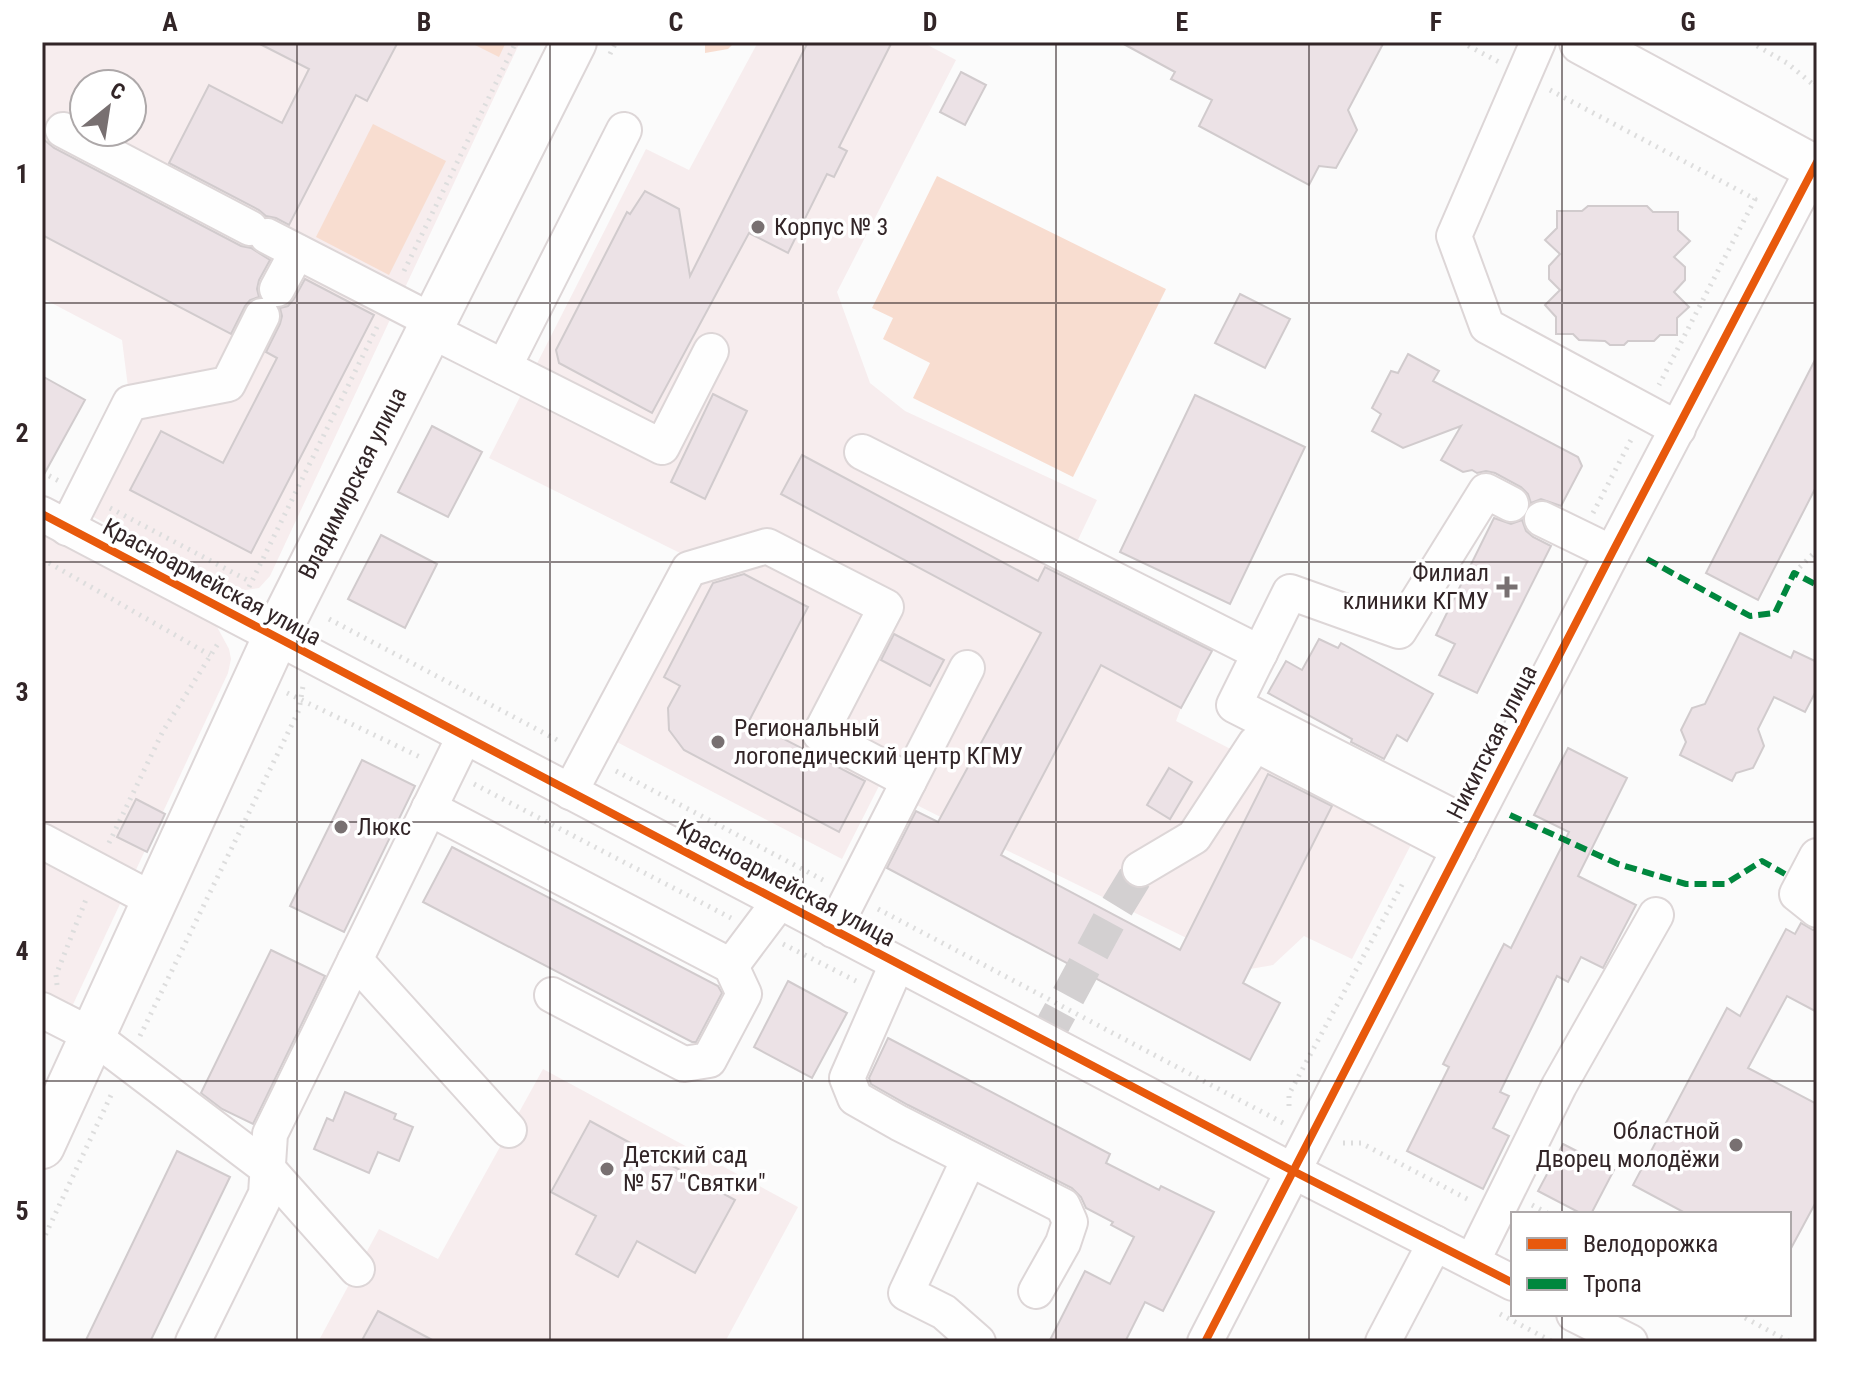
<svg xmlns="http://www.w3.org/2000/svg" width="1859" height="1384" viewBox="0 0 1859 1384" font-family="'Roboto Condensed',sans-serif">
<style>
.built{fill:#f7edee;fill-rule:evenodd}
.green{fill:#f8ddd0}
.building{fill:#ece2e6;stroke:#d1cbcd;stroke-width:2}
.lines{fill:none;stroke-linecap:round;stroke-linejoin:round}
.minor-tunnel{stroke:#d3d0d1;stroke-width:34;stroke-dasharray:34 17;stroke-linecap:butt}
.minor-casing{stroke:#ddd6d7;stroke-width:38}
.major-casing{stroke:#ddd6d7;stroke-width:48}
.path{stroke:#ddd;stroke-width:5;stroke-dasharray:2 6;stroke-linecap:butt}
.minor{stroke:#fefefe;stroke-width:34}
.major{stroke:#fefefe;stroke-width:44}
.quiet{stroke:#00873e;stroke-width:6;stroke-dasharray:12 6;stroke-linecap:butt}
.cycleway-casing{stroke:#fff;stroke-width:13}
.cycleway{stroke:#e8590c;stroke-width:8}
.grid{fill:none;stroke:#322527;stroke-width:2;stroke-opacity:0.55}
.poi-dot{fill:#787071;stroke:#fff;stroke-width:3}
.labels{text-anchor:middle;stroke-width:7;stroke-linejoin:round;paint-order:stroke}
.poi-label{font-size:24px;fill:#322527;stroke:#fff;text-anchor:start}
.street-label{font-size:24px;fill:#322527;stroke:#fff}
.neatline{fill:none;stroke:#322527;stroke-width:3}
.grid-label{font-size:26px;text-anchor:middle;font-weight:bold;fill:#322527}
</style>
<rect width="100%" height="100%" fill="#fbfbfb"/>
<g class="built">
<path d="M42,42H520L270,576L259,588L232,592L77,508L130,403L122,340L42,298ZM84,84H132V132H84Z"/>
<path d="M758,42H922L956,60L837,292L870,383L905,411L1097,500L1075,546L1225,625L1181,708L1176,721L1256,762L1416,835L1352,959L1304,936L1273,965L1250,969L1004,849L879,786L842,859L586,726L680,553L489,458L646,149L689,170Z"/>
<path d="M42,535L216,625L229,649L231,659L228,673L69,1013L42,999Z"/>
<path d="M543,1069L798,1207L725,1342H318L379,1229L438,1259Z"/>
</g>
<g class="green">
<path d="M469,42H506L499,57Z"/>
<path d="M705,42H735L728,49L705,53Z"/>
<path d="M373,124L446,161L389,275L316,237Z"/>
<path d="M937,176L1166,289L1073,477L913,398L930,363L883,339L893,318L872,308Z"/>
</g>
<g class="building">
<path d="M256,42H398L367,101L356,95L289,225L276,218L266,216L259,210L169,163L209,85L282,123L309,69Z"/>
<path d="M808,42H892L839,147L847,151L834,177L827,174L788,253L749,233L652,413L559,363L556,350L627,212L630,214L645,191L679,209L690,276Z"/>
<path d="M1120,42H1384L1348,110L1357,130L1336,168L1319,166L1309,185L1199,126L1212,100L1171,79L1175,72Z"/>
<path d="M961,72L986,85L965,125L940,112Z"/>
<path d="M42,138L54,148L241,246L251,248L270,260L259,280L257,289L259,297L250,300L245,306L231,334L42,235Z"/>
<path d="M1588,206H1647L1653,212H1678V230L1690,241L1674,257L1685,267V280L1674,292L1689,307L1677,318V335H1660L1654,341H1628L1624,345H1610L1605,341L1579,340L1573,334H1556V317L1545,305L1560,290L1549,279V266L1560,254L1545,240L1557,228V211H1582Z"/>
<path d="M305,279L374,315L251,553L130,490L161,431L223,463L277,358L266,352L280,324L282,316L280,308L288,306L294,299Z"/>
<path d="M1240,294L1290,319L1265,368L1215,343Z"/>
<path d="M1408,354L1439,371L1433,381L1578,457L1582,466L1561,506L1541,499L1531,503L1528,494L1521,487L1495,473L1486,471L1477,473L1472,470L1463,472L1441,460L1461,426L1403,448L1372,431L1381,414L1372,408L1391,371L1398,373Z"/>
<path d="M1817,356V485L1758,600L1706,573Z"/>
<path d="M42,376L85,400L42,478Z"/>
<path d="M713,394L747,411L705,499L671,482Z"/>
<path d="M1195,395L1305,447L1230,604L1120,552Z"/>
<path d="M432,426L482,452L448,517L398,492Z"/>
<path d="M802,455L1038,581L1045,567L1212,651L1181,708L1101,665L1001,855L1180,950L1268,774L1332,806L1243,983L1280,1003L1250,1060L887,868L916,811L938,822L1041,633L781,494Z"/>
<path d="M1494,518L1511,524L1522,520L1526,531L1533,537L1551,546L1477,693L1439,675L1455,644L1436,635Z"/>
<path d="M381,535L437,564L405,628L348,599Z"/>
<path d="M744,574L808,607L749,721L865,781L839,832L684,750L669,730L668,708L680,686L664,677L713,583Z"/>
<path d="M1740,633L1791,658L1794,651L1817,662V689L1805,712L1774,697L1758,729L1764,746L1753,768L1736,773L1732,781L1680,755L1686,742L1681,730L1692,708L1705,704Z"/>
<path d="M894,634L944,660L930,686L881,660Z"/>
<path d="M1319,639L1338,648L1341,643L1433,694L1407,741L1397,735L1384,759L1351,742L1352,739L1268,693L1286,661L1302,670Z"/>
<path d="M1568,748L1627,778L1578,876L1636,905L1603,968L1581,957L1568,982L1557,976L1500,1092L1509,1096L1493,1128L1509,1136L1483,1189L1407,1151L1449,1067L1443,1064L1504,944L1511,948L1569,832L1534,815Z"/>
<path d="M362,760L415,786L344,932L290,906Z"/>
<path d="M1169,768L1192,782L1170,819L1147,805Z"/>
<path d="M136,799L165,814L147,852L117,837Z"/>
<path d="M452,847L718,986L722,993L696,1042H692L423,902Z"/>
<path d="M1801,923L1813,930H1817V1012L1787,996L1748,1068L1817,1104V1200L1789,1252V1214H1687L1633,1185L1727,1008L1740,1016L1786,929L1795,934Z"/>
<path d="M271,950L325,976L253,1124L222,1109L201,1093Z"/>
<path d="M788,981L847,1013L812,1078L754,1047Z"/>
<path d="M888,1038L1110,1154L1106,1163L1159,1190L1161,1186L1214,1212L1163,1311L1145,1302L1125,1342H1049L1085,1271L1110,1284L1134,1237L1111,1225L1113,1222L1086,1208L1081,1197L1072,1188L908,1105L871,1084L869,1078Z"/>
<path d="M345,1092L396,1114L394,1119L413,1127L399,1161L378,1152L369,1173L314,1149L327,1118L333,1121Z"/>
<path d="M590,1121L735,1200L695,1273L637,1241L618,1277L576,1254L596,1216L551,1192Z"/>
<path d="M1563,1144L1614,1170L1591,1214H1582L1538,1191Z"/>
<path d="M177,1151L230,1177L150,1342H85Z"/>
<path d="M378,1311L436,1342H361Z"/>
</g>
<g class="lines">
<path class="minor-tunnel" d="M1044,1041L1112,915L1140,869"/>
<defs>
<g id="minor">
<path d="M1538,42L1454,236L1487,326L1678,429"/>
<path d="M63,130L250,228"/>
<path d="M267,236L434,322"/>
<path d="M277,289L297,252"/>
<path d="M430,330L662,447L711,351"/>
<path d="M504,367L624,130"/>
<path d="M862,452L1260,653"/>
<path d="M42,514L1293,1171L1513,1283"/>
<path d="M1542,519L1612,553"/>
<path d="M67,528L130,403L228,384L262,316"/>
<path d="M909,781L967,668"/>
<path d="M570,792L689,569L767,546L886,607L820,734L909,781L833,930"/>
<path d="M429,808L731,966L744,994L709,1060L684,1064L552,995"/>
<path d="M1471,826L1234,705L1290,592L1399,631L1486,491L1511,504"/>
<path d="M42,841L155,901"/>
<path d="M1817,856L1797,894L1817,910"/>
<path d="M1140,869L1194,837L1255,744L1459,850"/>
<path d="M355,960L509,1130"/>
<path d="M897,964L847,1078L855,1098L899,1123L1063,1206L1070,1222L1063,1243L1036,1291"/>
<path d="M731,966L779,902"/>
<path d="M42,1010L93,1036L267,1168L357,1269"/>
<path d="M969,1159L906,1293L944,1312L978,1342"/>
<path d="M1472,1262L1559,1086L1656,915"/>
<path d="M1574,1314L1630,1342"/>
<path d="M193,1342L266,1194L270,1134L464,737"/>
<path d="M1205,1342L1612,553L1817,162"/>
<path d="M1383,1342L1435,1243"/>
</g>
<g id="major">
<path d="M1582,42L1817,169"/>
<path id="s1" d="M42,1146L275,638L574,42"/>
</g>
</defs>
<use href="#minor" class="minor-casing"/>
<use href="#major" class="major-casing"/>
<g class="path">
<path d="M1461,42L1499,62"/>
<path d="M1750,42L1787,63L1815,86L1817,82"/>
<path d="M610,54L616,42"/>
<path d="M1550,90L1755,199L1659,385"/>
<path d="M404,271L516,42"/>
<path d="M42,472L59,481"/>
<path d="M110,508L251,582"/>
<path d="M1593,513L1633,436"/>
<path d="M42,559L210,655"/>
<path d="M1794,573L1817,550"/>
<path d="M249,587L377,327"/>
<path d="M329,619L561,742"/>
<path d="M287,693L422,758"/>
<path d="M616,771L823,880"/>
<path d="M474,784L731,918"/>
<path d="M109,843L163,731L219,642"/>
<path d="M878,909L1283,1123"/>
<path d="M783,944L856,981"/>
<path d="M57,985L56,975L87,897"/>
<path d="M140,1036L299,710L303,686"/>
<path d="M1289,1106V1094L1404,881"/>
<path d="M1343,1143H1361L1471,1201"/>
<path d="M1532,1205L1549,1214"/>
<path d="M42,1242L113,1091"/>
<path d="M1500,1314L1553,1342"/>
<path d="M1738,1314L1790,1342"/>
</g>
<use href="#minor" class="minor"/>
<use href="#major" class="major"/>
<g class="quiet">
<path d="M1647,559L1750,616L1775,613L1794,573L1817,585"/>
<path d="M1510,815L1618,864L1686,884H1725L1762,861L1785,874"/>
</g>
<defs>
<g id="cycleway">
<path d="M42,514L1293,1171L1513,1283"/>
<path d="M1205,1342L1612,553L1817,162"/>
</g>
</defs>
<use href="#cycleway" class="cycleway-casing"/>
<use href="#cycleway" class="cycleway"/>
</g>
<path class="grid" d="M297,42V1342M550,42V1342M803,42V1342M1056,42V1342M1309,42V1342M1562,42V1214M42,303H1817M42,562H1817M42,822H1817M42,1081H1817M1562,1314V1342"/>
<g class="poi-dot">
<circle cx="758" cy="227" r="8"/>
<path d="M1503 575h8v8h8v8h-8v8h-8v-8h-8v-8h8z"/>
<circle cx="718" cy="742" r="8"/>
<circle cx="341" cy="827" r="8"/>
<circle cx="1736" cy="1145" r="8"/>
<circle cx="607" cy="1169" r="8"/>
</g>
<g class="labels">
<g class="poi-label">
<text x="774" y="235">Корпус № 3</text>
<text x="1489" y="581" text-anchor="end">Филиал<tspan x="1489" dy="28">клиники КГМУ</tspan></text>
<text x="734" y="736">Региональный<tspan x="734" dy="28">логопедический центр КГМУ</tspan></text>
<text x="357" y="835">Люкс</text>
<text x="1720" y="1139" text-anchor="end">Областной<tspan x="1720" dy="28">Дворец молодёжи</tspan></text>
<text x="623" y="1163">Детский сад<tspan x="623" dy="28">№ 57 "Святки"</tspan></text>
</g>
<g class="street-label">
<text dy="8" stroke="none"><textPath href="#s1" startOffset="732">Владимирская улица</textPath></text>
<text transform="translate(212 582) rotate(28)" y="8">Красноармейская улица</text>
<text transform="translate(1492 742) rotate(-63)" y="8">Никитская улица</text>
<text transform="translate(786 883) rotate(28)" y="8">Красноармейская улица</text>
</g>
</g>
<rect width="1859" height="1384" fill="none" stroke="#ffffff" stroke-width="88"/>
<rect x="1511" y="1212" width="280" height="104" fill="#ffffff" stroke="#ada8a9" stroke-width="2"/>
<rect x="1527" y="1238" width="40" height="12" fill="#e8590c" stroke="#ada8a9" stroke-width="2"/>
<text x="1583" y="1252" font-size="24" fill="#322527">Велодорожка</text>
<rect x="1527" y="1278" width="40" height="12" fill="#00873e" stroke="#ada8a9" stroke-width="2"/>
<text x="1583" y="1292" font-size="24" fill="#322527">Тропа</text>
<g transform="translate(108 108) rotate(30)"><circle r="38" fill="#ffffff" stroke="#ada8a9" stroke-width="2"/>
<path d="M0-6L14 30L0 20L-14 30Z" fill="#787071"/>
<text y="-12" font-size="22" font-weight="bold" text-anchor="middle" fill="#322527">С</text>
</g>
<rect x="44" y="44" width="1771" height="1296" class="neatline"/>
<g class="grid-label">
<text x="170" y="31">A</text>
<text x="424" y="31">B</text>
<text x="676" y="31">C</text>
<text x="930" y="31">D</text>
<text x="1182" y="31">E</text>
<text x="1436" y="31">F</text>
<text x="1688" y="31">G</text>
<text x="22" y="183">1</text>
<text x="22" y="442">2</text>
<text x="22" y="701">3</text>
<text x="22" y="960">4</text>
<text x="22" y="1220">5</text>
</g>
</svg>
